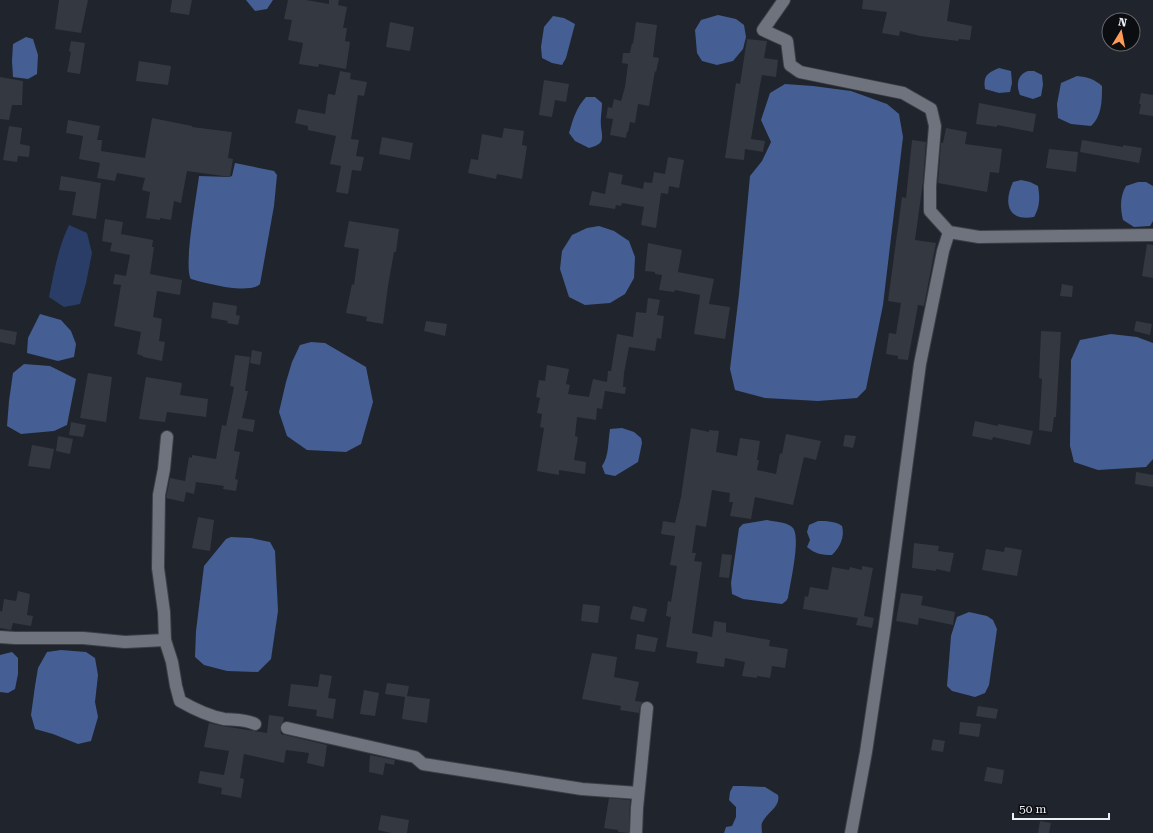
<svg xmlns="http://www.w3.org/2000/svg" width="1153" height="833" viewBox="0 0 1153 833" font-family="'Roboto Serif',serif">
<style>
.green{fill:#2a3d67}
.water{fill:#455e93}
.building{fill:#343840}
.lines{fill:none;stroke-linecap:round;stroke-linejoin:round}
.street-casing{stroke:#3c3f45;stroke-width:14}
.street{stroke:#6e737d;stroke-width:12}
</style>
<rect width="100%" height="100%" fill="#20242c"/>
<path class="green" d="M69,225L87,233L92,253L86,283L80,304L64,307L49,297C54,272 58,248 69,225Z"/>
<g class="water">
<path d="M246,0H273L267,9L255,11Z"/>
<path d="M718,15L736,19L744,25L746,37L743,49L733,61L717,65L702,61L697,53L695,30L701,20Z"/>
<path d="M553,16L564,18L575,24L566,58L562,65L552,63L542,58L541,47L544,27Z"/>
<path d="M26,37L33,39L38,55L37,74L28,79L13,77L12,61L13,44Z"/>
<path d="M999,68L1011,71L1012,83L1010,92L999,93L985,89C983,76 987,73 999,68Z"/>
<path d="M1028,71H1034L1042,75L1043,85L1041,96L1033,99L1020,95C1016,85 1017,75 1028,71Z"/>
<path d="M1077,76C1088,77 1094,79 1102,86C1102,100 1102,116 1091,126L1071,124L1058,118L1057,104L1061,83Z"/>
<path d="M785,84L813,86L851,91L887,104L899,114L903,137L883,305L866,389L857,398L818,401L765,398L735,390L730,369L739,294L750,176L762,161L771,142L761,120L770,93Z"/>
<path d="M586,97H595L602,103C602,111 600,119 601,127C603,140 604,144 589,148L575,141L569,133C573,119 576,108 586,97Z"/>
<path d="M235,163L274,171L277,175L274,206L260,284C249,295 205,283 191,279C183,268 197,194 199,176L229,177L232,176Z"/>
<path d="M1021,180L1030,182L1038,186C1040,198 1040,206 1034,217C1008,222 1003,203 1013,182Z"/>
<path d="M1138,182H1146L1153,186V221L1150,226L1134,227L1123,220C1120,208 1120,196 1126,186Z"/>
<path d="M599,226L614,231L629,241L635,257L634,278L625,294L610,303L585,305L569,297L560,269L562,251L572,235L587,228Z"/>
<path d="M40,314L61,320L71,331L76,344L74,357L58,361L27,353L28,338Z"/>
<path d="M1111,334L1137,337L1153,343V459L1146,467L1098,470L1074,462L1070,446L1071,360L1080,340Z"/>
<path d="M311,342L325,343L366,367L373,402L361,444L346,452L307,450L287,436L279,412L286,382L292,362L300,345Z"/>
<path d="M24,364L50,366L76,379L67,425L54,431L21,434L7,426L9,401L13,373Z"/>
<path d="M622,428L634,432L641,438L642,443L638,462L615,476L605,474L602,466C609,457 608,441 610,429Z"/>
<path d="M767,520C775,522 788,522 793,528C801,538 790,584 788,598L786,601L782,604L743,599L732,594L731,583L739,528L743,524Z"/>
<path d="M818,521C826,521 835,521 842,526C845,537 840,547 832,555C822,555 815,554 807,547L810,540L807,532L809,525Z"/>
<path d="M231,537L251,538L270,542L275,551L278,611L271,659L258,672L227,671L204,665L195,657L196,631L204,566L226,539Z"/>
<path d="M969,612L987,616L993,620L997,629L989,685L985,693L975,697L952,691L947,686L951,636L957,617Z"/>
<path d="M61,650L86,652L95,658L98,675L95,702L98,717L91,741L78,744L53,734L35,729L31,715L35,686L38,668L47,652Z"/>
<path d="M12,652L18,658V674L15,689L8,693L0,692V655Z"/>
<path d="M733,786H743L765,787L778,795C781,807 767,812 762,823C761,826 762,830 762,833H724L726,827L732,826L736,817V807L729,800L730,792Z"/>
</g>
<g class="building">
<path d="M59,0H88L81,33L55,29Z"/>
<path d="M172,0H192L189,15L170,12Z"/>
<path d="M288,0H306L329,4V0H339L338,5L347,7L343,28H347L345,41L350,42L346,69L319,64L318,67L299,64L303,43L288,40L292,20L284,19Z"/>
<path d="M863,0H950L947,21L972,26L970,40L959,39L958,41L920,36L900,31L899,36L882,33L887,12L862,9Z"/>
<path d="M390,22L414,27L410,51L386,47Z"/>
<path d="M636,22L657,25L653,57L659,58L656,72L655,71L649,106L638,104L635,123L630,122L628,132H627L626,138L610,135L613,119L606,118L608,107L612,108L614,99L621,101L625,87L628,64L622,63L623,53H630L632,43L633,44Z"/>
<path d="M747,39L767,41L764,58L778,60L776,77L762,75L760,85L751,139L765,141L763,152L745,149L744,160L725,158L736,83L740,84Z"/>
<path d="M71,41L85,43L80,74L67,72L71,52L69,51Z"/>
<path d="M139,61L171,66L168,85L136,81Z"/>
<path d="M340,71L351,73L350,79L367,82L364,96L358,95L351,139L359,140L356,156L364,157L361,171L352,170L348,194L336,192L341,166L330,164L336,136L308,130V126L295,123L298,109L325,114L328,94L335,95Z"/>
<path d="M0,77L23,81L22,105H12L9,120L0,119Z"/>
<path d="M544,80L569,84L566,102L555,100L552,117L539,115Z"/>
<path d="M1141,93L1153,95V116L1139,114L1141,104H1139Z"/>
<path d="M979,103L1036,114L1033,132L997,125V127L976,124Z"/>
<path d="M152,118L192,126V127L232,132L228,158L233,159L230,177L187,171L181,203L174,201L171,220L160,218V220L146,218L150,192L142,190L145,178L117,173L115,181L97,178L100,163L79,159L83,136L66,133L68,120L100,126L97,140H102L101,151L145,158Z"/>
<path d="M9,126L22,128L20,144L30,146L29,157L18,156L17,162L3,160Z"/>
<path d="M504,128L524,131L522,145L527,146L522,179L497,174L496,179L468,173L471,159L478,160L482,134L502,138Z"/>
<path d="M946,128L967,132L965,144L1002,149L999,173L990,172L987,192L938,183L941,143H943Z"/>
<path d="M382,137L413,143L410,160L379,154Z"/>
<path d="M912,140L926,142L923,182L915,240L936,243L924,306L918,305L908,360L898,359V356L886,354L889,333L896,334L901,303L888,301L902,197L906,198Z"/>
<path d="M1082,140L1123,147V145L1142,148L1139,163L1080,152Z"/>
<path d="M1049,149L1078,152L1076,172L1046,168Z"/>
<path d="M668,157L684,160L679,188L669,186L668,194L661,193L656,228L641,225L644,207L622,203L621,206L616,205L615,209L589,205L592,191L605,194L609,172L623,175L621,184L643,189L644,182L652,183L654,172L665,174Z"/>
<path d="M61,176L101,183L96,219L72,215L76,192L59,190Z"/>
<path d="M105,219L123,222L121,234L153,240L152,247H154L150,274L182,280L180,295L157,291L153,317L162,319L159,341L165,342L162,361L143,357V356L137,354L141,332L114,326L121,285L113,284L115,274L126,276L130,255L110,251L112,243L102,241Z"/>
<path d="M349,221L399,229L396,252H394L388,286L383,324L366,321L367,317L346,313L352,284L354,285L359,249L344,247Z"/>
<path d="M648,243L682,250L678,272L714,279L709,304L730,307L725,339L694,334L700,295L675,290L674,292L659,290L662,275L655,274V272L645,271Z"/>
<path d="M1147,244L1153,245V278L1142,276Z"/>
<path d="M1062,284L1073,286L1072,297L1060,296Z"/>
<path d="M648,298L660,300L657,315L664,316L661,339L657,338L655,351L629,347L624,373L623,387H626L625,394L605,391L602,409L597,408L596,420L577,417L575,436L578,437L574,460L586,462L585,474L559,470V475L537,471L544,428L540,427L542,414L537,413L540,398L536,397L539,380L545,381L547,365L569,369L566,384L570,385L568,394L589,397L593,379L607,382L608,371H611L617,334L633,337L636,312L646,313Z"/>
<path d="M213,302L237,306L236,315L240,316L238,325L227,323L228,321L211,318Z"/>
<path d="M426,321L447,324L445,336L424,331Z"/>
<path d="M1136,321L1152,324L1150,335L1134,331Z"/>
<path d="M0,329L17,332L15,345L0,342Z"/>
<path d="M1041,331L1061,332L1056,417H1054L1052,432L1039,430L1042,379L1039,378Z"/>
<path d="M252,350L262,352L260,365L250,363Z"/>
<path d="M235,355L250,357L245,391H248L242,418L255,420L253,432L238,429L234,451L240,452L235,479L238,480L236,491L223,489L224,486L196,482L194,494L186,492L184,502L166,498L170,478L185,481L189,457L192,458V455L216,459L222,425L226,426L234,387L230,386Z"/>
<path d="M88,373L112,377L106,422L80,418Z"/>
<path d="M146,377L182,383L180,395L208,399L206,417L167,412L165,422L139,419Z"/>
<path d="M975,421L998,426V424L1033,431L1030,445L993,437L992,440L972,436Z"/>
<path d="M71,422L86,425L83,437L69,435Z"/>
<path d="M691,428L709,432V430L719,431L716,452L737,456L740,438L760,441L757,460H759L757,470L776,474L780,453L782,454L786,434L821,441L816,460L804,457L793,505L755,497L751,519L730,516L733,502H729L730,493L712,490L706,527L696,525L692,553H696L694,561L702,562L692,633L712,637L714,621L726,623V632L770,640L769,646L788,649L785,668L772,666L770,678L757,676V678L742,676L745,662L725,658L724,667L696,663L698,652L666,647L671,617L666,616L668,601L671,602L677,566L670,565L675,536L661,534L663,521L675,523L681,497Z"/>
<path d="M845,435L856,436L853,448L843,446Z"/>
<path d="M58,436L73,439L70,454L56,451Z"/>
<path d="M32,445L54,449L50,469L28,466Z"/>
<path d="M1136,472L1153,475V487L1135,484Z"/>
<path d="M198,517L214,520L210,551L192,548Z"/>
<path d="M914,543L939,546L938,551L954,553L950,572L936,569V571L912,568Z"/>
<path d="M1005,547L1022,550L1017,576L982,570L986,549L1004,552Z"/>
<path d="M722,554L732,555L729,578L719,577Z"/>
<path d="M862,566L873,568L864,616L874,618L872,628L856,625L858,618L803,609L805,596L808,597L810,587L828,590L832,567L849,570L850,567L862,570Z"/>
<path d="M18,591L30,594L27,615L33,616L31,626L13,623L11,630L0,628V611L2,612L4,599L16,601Z"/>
<path d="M901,593L923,596L921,605L955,612L953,625L919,618L918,625L896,621Z"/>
<path d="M583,604L600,606L598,623L581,621Z"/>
<path d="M633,606L647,609L644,622L630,619Z"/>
<path d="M637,634L658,638L655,652L635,649Z"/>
<path d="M592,653L617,657L614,677L639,682L635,701L643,702L640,707L639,713L620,710L621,706L582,699Z"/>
<path d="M320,674L332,676L328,698L336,699L333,719L316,716L317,710L288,706L291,684L318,687Z"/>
<path d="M387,683L409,686L407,696L430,699L427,723L402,719L405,697L385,694Z"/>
<path d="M364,690L379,693L375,716L360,714Z"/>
<path d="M978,706L998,709L996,719L976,716Z"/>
<path d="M269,715L284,717L283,722L280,727L281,734L327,745L324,767L307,763L309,753L286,750L284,763L244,754L240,778L244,779L241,798L221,794L222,788L198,783L200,771L224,775L229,751L204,747L209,723L222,726L267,733Z"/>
<path d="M960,722L981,724L979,737L959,734Z"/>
<path d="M933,739L945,741L943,752L931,750Z"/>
<path d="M370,755L395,760L394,765L385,763L383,775L369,772Z"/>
<path d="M987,767L1004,770L1002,784L984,781Z"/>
<path d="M609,798L630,800L629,833L618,832V830L604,828Z"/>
<path d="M381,815L409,820L407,833H391L378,830Z"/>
<path d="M1040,821L1051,823L1049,833H1038Z"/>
</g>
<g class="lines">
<defs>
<g id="street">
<path d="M784,0L763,30L787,41L790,65L800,72L903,93L931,109L935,126L930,186V211L949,232L979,237L1153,235"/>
<path d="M167,437L164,469L159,495L158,568L164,612L165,640L172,662L176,686L180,701C194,709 208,716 224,719C235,720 245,719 255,724"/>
<path d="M0,637L15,638H83L125,642L165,640"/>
<path d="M287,728L415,757L423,764L582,789L638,793"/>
<path d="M636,833L637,808L647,708"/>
<path d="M851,833L866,752L885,625L920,364L943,251L949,232"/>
</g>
</defs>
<use href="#street" class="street-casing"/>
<use href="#street" class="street"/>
</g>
<g transform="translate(1121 32) rotate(10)"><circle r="19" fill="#0b0d10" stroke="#65676b"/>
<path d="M0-3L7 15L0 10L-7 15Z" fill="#fe9c57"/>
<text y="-6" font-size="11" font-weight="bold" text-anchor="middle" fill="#eceff4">N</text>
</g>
<path d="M1013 813v6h96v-6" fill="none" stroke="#eceff4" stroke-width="2"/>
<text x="1019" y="813" font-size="12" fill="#eceff4" stroke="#0b0d10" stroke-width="3" paint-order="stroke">50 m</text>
</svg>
